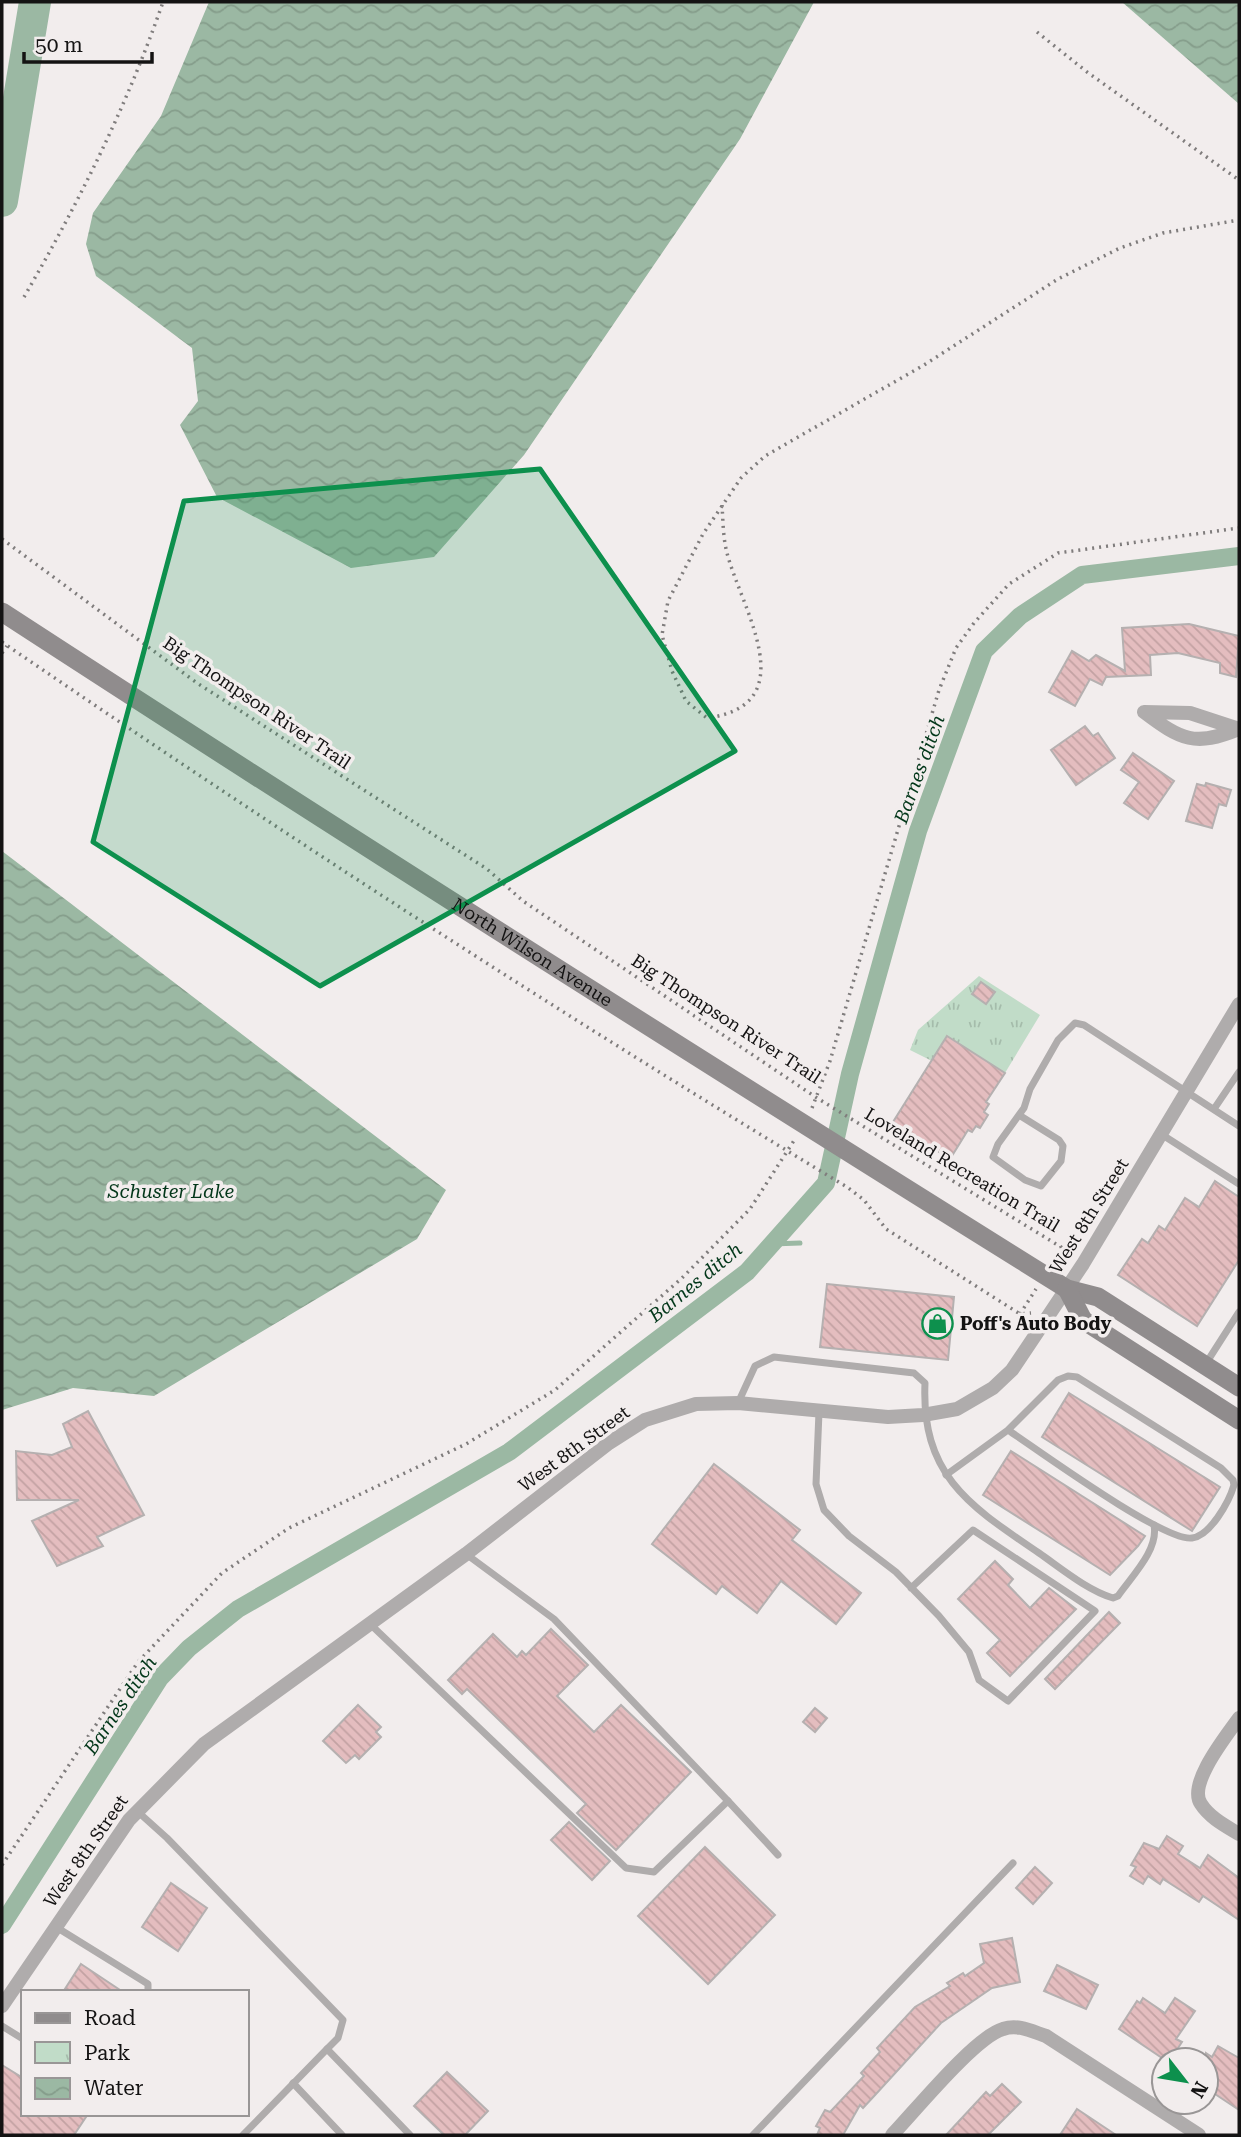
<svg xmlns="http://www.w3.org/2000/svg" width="1241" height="2137" viewBox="0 0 1241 2137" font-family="'Roboto Serif',serif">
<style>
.park{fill:url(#park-tufts)}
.water{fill:url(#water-waves)}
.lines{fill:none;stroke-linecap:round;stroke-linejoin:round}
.stream{stroke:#9bb8a3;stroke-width:5}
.canal{stroke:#9bb8a3;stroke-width:18}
.river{stroke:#9bb8a3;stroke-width:32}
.building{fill:url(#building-back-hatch);stroke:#b5b0b0;stroke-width:2}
.path{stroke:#7f7c7c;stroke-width:3.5;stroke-dasharray:2 5;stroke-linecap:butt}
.service{stroke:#afacac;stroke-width:7}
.minor{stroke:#afacac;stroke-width:14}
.secondary{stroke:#908c8d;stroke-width:19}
.marked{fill:#0d904d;fill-opacity:0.2;stroke:#0d904d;stroke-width:5;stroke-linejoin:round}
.labels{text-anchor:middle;stroke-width:7;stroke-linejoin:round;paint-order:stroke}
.street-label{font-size:18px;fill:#141313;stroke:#f2eded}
.poi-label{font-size:18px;font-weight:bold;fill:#141313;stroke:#f2eded;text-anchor:start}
.water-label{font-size:19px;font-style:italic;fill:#03371a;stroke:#f2eded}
</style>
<defs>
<pattern id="park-tufts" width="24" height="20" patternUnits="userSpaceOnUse" patternTransform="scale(1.75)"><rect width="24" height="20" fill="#c1dcc8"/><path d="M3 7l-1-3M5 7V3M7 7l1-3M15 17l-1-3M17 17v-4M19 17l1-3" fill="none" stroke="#a5bcab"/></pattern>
<pattern id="water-waves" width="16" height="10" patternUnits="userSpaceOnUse" patternTransform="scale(1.75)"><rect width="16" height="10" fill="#9bb8a3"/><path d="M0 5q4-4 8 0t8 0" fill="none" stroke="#859d8b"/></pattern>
<pattern id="building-back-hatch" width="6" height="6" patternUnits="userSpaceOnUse" patternTransform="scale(1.75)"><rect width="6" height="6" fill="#e4bdbf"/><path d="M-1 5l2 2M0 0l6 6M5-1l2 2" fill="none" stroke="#c3a2a3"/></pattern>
</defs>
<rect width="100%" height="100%" fill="#f2eded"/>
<path class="park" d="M979,976L1040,1015L1005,1073L932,1061L910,1050L918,1030Z"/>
<g class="water">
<path d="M209,2H814L740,139L524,455L434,557L351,568L217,497L180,425L198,401L192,348L96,276L86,244L93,213L161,116Z"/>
<path d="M1122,2H1239V104Z"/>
<path d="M2,851L446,1190L417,1239L154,1396L73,1388L2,1410Z"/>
</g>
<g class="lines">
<path class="stream" d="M772,1244L800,1243"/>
<path class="canal" d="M2,1925L160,1678L189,1648L238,1609L509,1452L747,1272L826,1183L850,1074L918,831L984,651L1020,616L1082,575L1239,556"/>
<path class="river" d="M2,201L35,2"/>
</g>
<g class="building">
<path d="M1189,624L1239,636L1236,677L1220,673V663L1178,653L1150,655L1151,675L1106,677L1102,685L1090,679L1075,706L1049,692L1072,651L1089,661L1096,655L1125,671L1122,628Z"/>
<path d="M1085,726L1093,736L1098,733L1115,758L1076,785L1051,750Z"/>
<path d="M1133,753L1174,781L1148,819L1124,803L1139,782L1121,770Z"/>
<path d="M1206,783L1231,790L1226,806L1219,804L1212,828L1186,821L1197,784L1205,786Z"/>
<path d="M981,982L995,992L986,1004L972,994Z"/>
<path d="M947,1036L1005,1073L986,1102L989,1104L984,1112L988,1115L980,1128L976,1126L972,1132L968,1130L950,1159L893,1122Z"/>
<path d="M1215,1181L1239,1197V1260L1197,1326L1118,1275L1142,1239L1148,1243L1159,1226L1165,1230L1185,1198L1199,1207Z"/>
<path d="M827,1284L954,1297L948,1360L820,1347Z"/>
<path d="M1069,1393L1220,1487L1192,1531L1042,1437Z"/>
<path d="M88,1411L144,1515L97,1537L103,1546L57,1566L32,1521L79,1500H17L16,1451L52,1455L72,1447L63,1424Z"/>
<path d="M1011,1451L1145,1536L1138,1546L1110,1575L983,1495Z"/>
<path d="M714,1464L800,1530L792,1540L861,1593L836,1624L781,1581L757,1613L722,1586L716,1594L652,1544Z"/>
<path d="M995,1561L1013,1579L1008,1585L1030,1608L1049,1588L1076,1609L1010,1676L987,1653L1000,1640L958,1599Z"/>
<path d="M1109,1612L1120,1623L1055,1689L1045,1679Z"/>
<path d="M551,1629L588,1665L557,1696L594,1732L621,1705L691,1772L616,1850L577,1813L586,1804L467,1689L462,1694L448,1680L493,1634L517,1657L522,1651L526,1655Z"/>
<path d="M358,1705L381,1727L376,1732L381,1737L359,1759L355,1755L346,1763L323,1741Z"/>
<path d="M815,1708L827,1718L815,1732L803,1722Z"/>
<path d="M569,1822L610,1861L592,1880L551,1840Z"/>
<path d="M1167,1836L1183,1846L1178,1854L1200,1868L1208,1855L1239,1878V1920L1203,1896L1199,1902L1163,1879L1160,1884L1148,1876L1143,1884L1130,1876L1136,1867L1131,1865L1144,1843L1159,1849Z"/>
<path d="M705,1847L775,1915L708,1984L638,1916Z"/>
<path d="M1035,1867L1052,1883L1033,1904L1016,1888Z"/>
<path d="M171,1883L207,1908L178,1951L142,1927Z"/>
<path d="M1012,1938L1020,1982L992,1988L941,2023L876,2094L863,2108L860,2105L843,2135H817L820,2128L816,2126L825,2110L830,2112L864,2076L861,2073L880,2052L877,2048L915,2007L950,1986L947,1983L963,1973L965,1976L984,1963L980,1944Z"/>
<path d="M81,1964L123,1992H63Z"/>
<path d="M1057,1965L1098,1985L1086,2009L1044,1991Z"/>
<path d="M1143,1998L1165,2013L1175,1998L1195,2011L1176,2039L1182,2042L1170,2060H1165L1119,2029L1137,2001L1140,2003Z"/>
<path d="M1218,2046L1239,2058V2110L1206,2088V2053L1212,2057Z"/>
<path d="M2,2065L23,2078V2114H88L74,2135H2Z"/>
<path d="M447,2072L488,2111L465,2135H444L414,2106Z"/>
<path d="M1002,2084L1021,2102L988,2135H946L986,2092L990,2096Z"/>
<path d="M1077,2109L1116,2135H1060Z"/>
</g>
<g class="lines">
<g class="path">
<path d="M1037,32L1087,72L1239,180"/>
<path d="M24,297C79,202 127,106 163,2"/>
<path d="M722,505C723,520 723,538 727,553C741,608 806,705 707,718L686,701L672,671L662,635L668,601L703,534L741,478L765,456L924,365L1058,279L1120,248L1163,233L1239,220"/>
<path d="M2,539L197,683L487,869L523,901L817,1098L1061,1247L1052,1262"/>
<path d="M2,642C278,831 560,1014 847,1187L864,1200L886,1229L1020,1314L1031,1313"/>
<path d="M2,653L7,646"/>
<path d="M812,1108L830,1061L939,690L956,648L974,623L1009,584L1058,553L1239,528"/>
<path d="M1020,1314L1036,1289"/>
<path d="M2,1865L138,1662L222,1573L289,1528L466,1444L555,1390L682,1278L750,1209L795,1139"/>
</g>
<g class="service">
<path d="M1214,1109L1239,1072"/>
<path d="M1019,1115L1059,1140L1063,1146L1061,1161L1041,1186L1025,1180L993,1157L998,1144L1024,1108L1030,1089L1058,1040L1075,1023L1084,1025L1239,1126"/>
<path d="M1161,1134L1239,1184"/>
<path d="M1205,1365L1239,1312"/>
<path d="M738,1403L755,1366L774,1357L914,1373L925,1383C921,1476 970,1506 1039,1553C1062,1569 1087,1590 1113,1598L1118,1596C1131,1577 1159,1550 1154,1525"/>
<path d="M819,1412L816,1484L824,1510L849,1536L896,1572L939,1616L969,1652L979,1680L1008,1701L1095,1611L973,1530L911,1588"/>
<path d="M946,1475L1008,1430C1038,1450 1164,1542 1192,1538C1210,1536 1229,1502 1234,1485L1233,1480L1221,1468L1077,1377L1068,1376L1058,1380L1008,1430"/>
<path d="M370,1624L626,1868L654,1872L728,1801L554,1619L466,1554"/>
<path d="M728,1801L778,1855"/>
<path d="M137,1811L167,1838L343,2020L338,2038L327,2049"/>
<path d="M56,1927L148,1984V1992"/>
<path d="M2,2026L23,2039"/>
<path d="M293,2083L342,2135"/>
<path d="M243,2135L327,2049L410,2135"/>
<path d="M753,2135L1013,1863"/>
</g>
<g class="minor">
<path d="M1144,712L1190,713L1239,729C1195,747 1181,740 1144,712Z"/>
<path d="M1239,1718C1227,1735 1187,1784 1201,1804C1210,1818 1226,1826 1239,1834"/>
<path d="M2,2006L129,1820L204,1744L466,1554L609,1443L645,1420L696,1404L738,1403L888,1417L923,1415L957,1409L993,1388L1012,1370L1083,1264L1239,1004"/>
<path d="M892,2135C915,2111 975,2037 1003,2029C1018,2024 1031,2031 1046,2036L1199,2135"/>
</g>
<g class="secondary">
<path id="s1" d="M2,612C354,841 710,1066 1067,1289L1098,1297L1239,1387"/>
<path d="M1067,1289L1083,1320L1239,1420"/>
</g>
</g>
<path class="marked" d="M540,469L735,751L320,986L93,842L184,501Z"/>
<defs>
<symbol id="shop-ring" viewBox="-11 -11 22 22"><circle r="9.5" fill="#f2eded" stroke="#0d904d" stroke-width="1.5"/><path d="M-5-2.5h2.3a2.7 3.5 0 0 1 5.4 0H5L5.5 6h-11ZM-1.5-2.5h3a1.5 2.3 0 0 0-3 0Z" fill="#0d904d"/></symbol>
</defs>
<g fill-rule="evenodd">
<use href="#shop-ring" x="920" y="1306" width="35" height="35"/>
</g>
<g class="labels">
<g class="street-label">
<text transform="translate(257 703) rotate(34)" y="6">Big Thompson River Trail</text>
<text dy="6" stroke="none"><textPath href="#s1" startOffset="630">North Wilson Avenue</textPath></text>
<text transform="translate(726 1019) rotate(33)" y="6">Big Thompson River Trail</text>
<text transform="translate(962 1170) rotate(31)" y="6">Loveland Recreation Trail</text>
<text transform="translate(1089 1216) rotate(-58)" y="6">West 8th Street</text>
<text transform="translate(574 1449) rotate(-36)" y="6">West 8th Street</text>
<text transform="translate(86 1851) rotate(-55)" y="6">West 8th Street</text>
</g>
<g class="poi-label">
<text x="960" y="1330">Poff's Auto Body</text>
</g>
<g class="water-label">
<text transform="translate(919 769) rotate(-70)" y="7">Barnes ditch</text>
<text x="171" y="1198">Schuster Lake</text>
<text transform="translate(695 1282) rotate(-39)" y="7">Barnes ditch</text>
<text transform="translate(120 1705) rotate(-56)" y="7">Barnes ditch</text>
</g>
</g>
<rect width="1241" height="2137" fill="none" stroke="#141313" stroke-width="7"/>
<rect x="21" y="1990" width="228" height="126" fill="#f2eded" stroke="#999696" stroke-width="2"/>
<rect x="35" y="2013" width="35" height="10" fill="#908c8d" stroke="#999696" stroke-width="2"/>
<text x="84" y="2025" font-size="21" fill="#141313">Road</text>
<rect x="35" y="2042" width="35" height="21" fill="url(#park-tufts)" stroke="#999696" stroke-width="2"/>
<text x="84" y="2060" font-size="21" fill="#141313">Park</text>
<rect x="35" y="2078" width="35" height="21" fill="url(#water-waves)" stroke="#999696" stroke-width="2"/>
<text x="84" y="2095" font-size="21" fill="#141313">Water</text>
<g transform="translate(1185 2081) rotate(121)"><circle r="33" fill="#f2eded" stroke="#999696" stroke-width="2"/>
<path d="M0-5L12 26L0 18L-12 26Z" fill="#0d904d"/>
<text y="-10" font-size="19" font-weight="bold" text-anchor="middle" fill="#141313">N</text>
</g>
<path d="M24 52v10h128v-10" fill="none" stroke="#141313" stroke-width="3.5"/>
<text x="35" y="52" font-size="21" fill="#141313" stroke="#f2eded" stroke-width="5" paint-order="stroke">50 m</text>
</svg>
